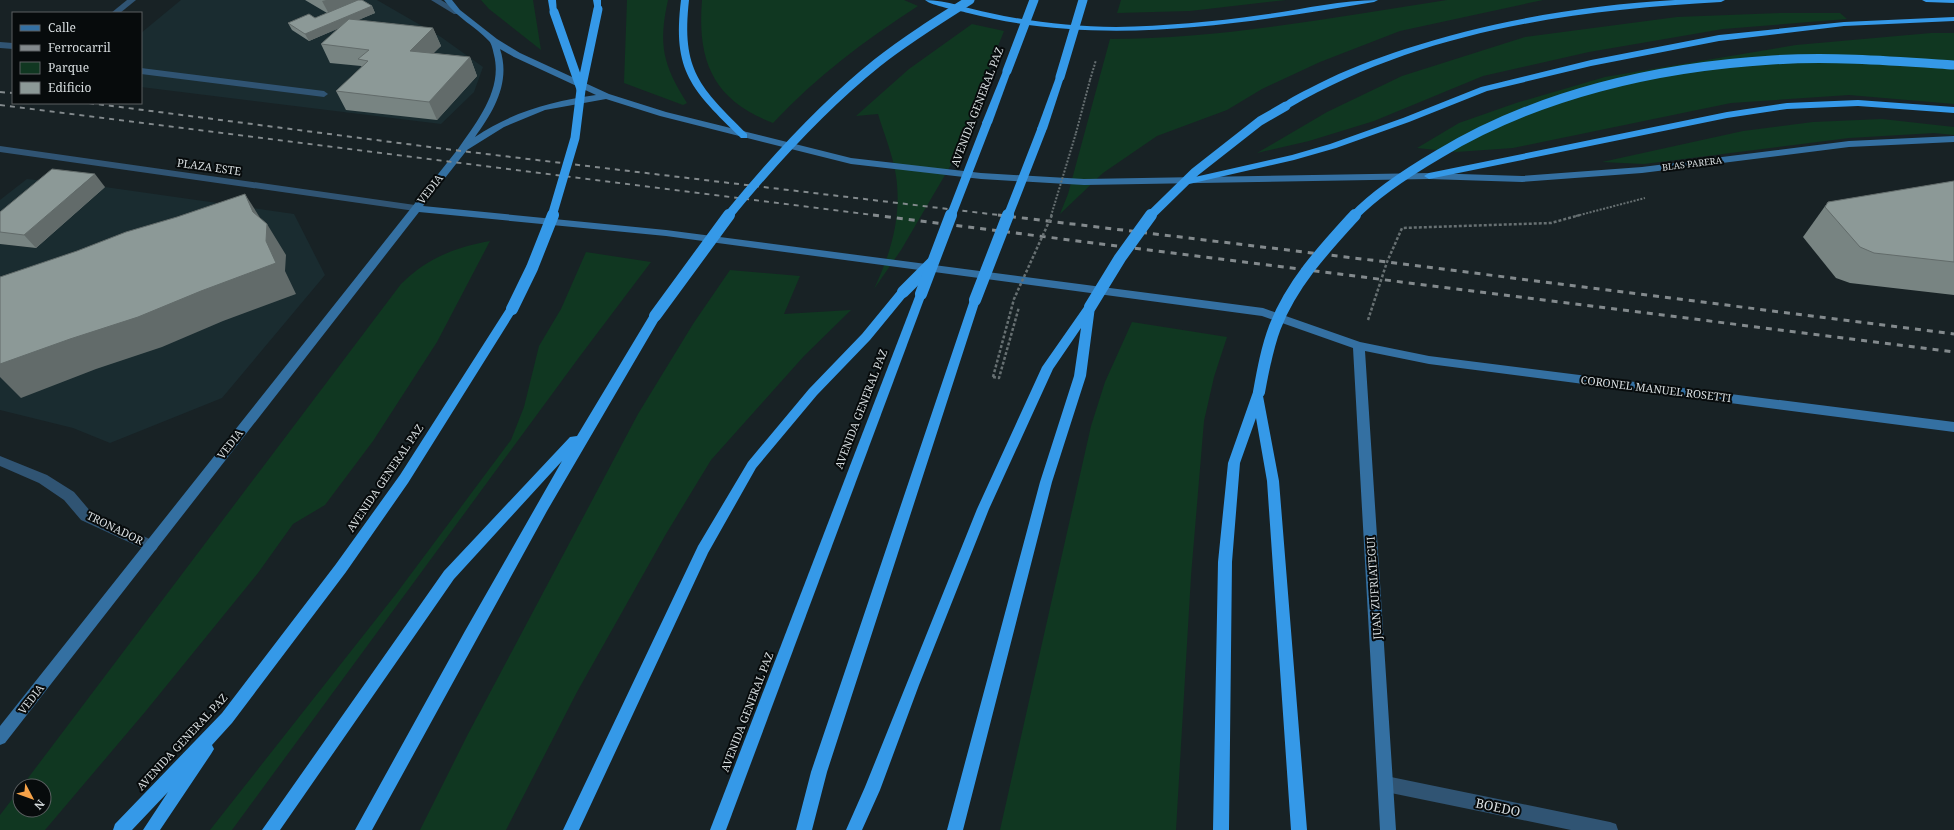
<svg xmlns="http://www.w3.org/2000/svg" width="1954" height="830" viewBox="0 0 1954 830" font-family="'Noto Serif',serif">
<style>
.built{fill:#1a2c30}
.green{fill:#103721}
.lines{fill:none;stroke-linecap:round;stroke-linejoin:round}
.path-far1{stroke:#677072;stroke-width:2;stroke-dasharray:2 1.5;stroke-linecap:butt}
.path{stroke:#677072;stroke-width:2.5;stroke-dasharray:3 2;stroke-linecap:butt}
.lane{fill:#305473;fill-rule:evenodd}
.street{fill:#305473;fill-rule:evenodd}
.secondary{fill:#3470a2;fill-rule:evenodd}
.highway{fill:#3599e8;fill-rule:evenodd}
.rail-far1{stroke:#838a8d;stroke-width:2;stroke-dasharray:5 5;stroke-linecap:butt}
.rail{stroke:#838a8d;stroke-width:3;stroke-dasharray:6 6;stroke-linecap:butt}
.path-bridge-far1{stroke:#677072;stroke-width:2;stroke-dasharray:2 1.5;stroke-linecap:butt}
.path-bridge{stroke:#677072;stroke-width:2.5;stroke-dasharray:3 2;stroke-linecap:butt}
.highway-bridge-far1{stroke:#3599e8;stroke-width:9}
.highway-bridge{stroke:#3599e8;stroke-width:12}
.wall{fill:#788482}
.shaded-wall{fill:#626b6a}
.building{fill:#8c9997;stroke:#626b6a}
.labels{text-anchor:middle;stroke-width:4;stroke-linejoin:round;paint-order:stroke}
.far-street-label{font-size:9px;fill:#d8dee0;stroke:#070b0c}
.street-label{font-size:11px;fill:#d8dee0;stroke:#070b0c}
.near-street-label{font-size:13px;fill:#d8dee0;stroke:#070b0c}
</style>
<rect width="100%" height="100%" fill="#182225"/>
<g class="built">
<path d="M181,0H377L441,37L483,67L474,92L441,124L141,87V33Z"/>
<path d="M27,179L62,183L0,236V200Z"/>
<path d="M105,187L294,214L325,275L222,398L110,443L73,428L0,410V244L36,248Z"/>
</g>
<g class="green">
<path d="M481,0H533L541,50L489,9Z"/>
<path d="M627,0H668C658,45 663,65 687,103L683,105L624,83Z"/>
<path d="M702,0H904L918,6C865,40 816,77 773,123C713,100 697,61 702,0Z"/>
<path d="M1121,0H1286L1190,11L1117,13Z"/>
<path d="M1447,0H1543L1400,31L1320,62L1262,89L1227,110L1157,136L1103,173L1060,214L1068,194L1110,39C1224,39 1335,17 1447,0Z"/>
<path d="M1781,13H1840L1847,19L1723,29L1589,52L1483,76L1374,121L1309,141L1257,153L1327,112L1402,76L1525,37L1677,17Z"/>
<path d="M972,24L1004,31L952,163L901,250L874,289C891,253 902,216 896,176C893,155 884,134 878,114L856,116L909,69Z"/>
<path d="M1931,33H1954V104L1849,95L1731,103L1513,148L1456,152L1417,148L1459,123L1516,103L1605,77L1796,45Z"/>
<path d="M1882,119L1954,127V135L1934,133L1849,138L1644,164L1602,162L1743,131L1813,122Z"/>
<path d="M490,241L437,342L373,441L325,505L293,524L258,573L145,712L45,830H0V815L20,789V810H44V786H22L401,284C426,259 455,247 490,241Z"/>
<path d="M586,252L651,262L580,356L232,830H210L396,594L511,440L524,407L539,346L561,309Z"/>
<path d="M730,270L800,276L784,314L851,310L804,356L711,460L666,534L577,692L506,830H420L468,734L638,414L693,324Z"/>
<path d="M1132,322L1227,337L1214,377L1204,421L1191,576L1176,830H1000L1091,426L1105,382Z"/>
</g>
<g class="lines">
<g class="path-far1">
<path d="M1076,133L1090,80"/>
<path d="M1576,216L1645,198"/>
</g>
<g class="path">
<path d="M1368,320L1387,262L1402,228L1551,223L1580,215"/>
<path d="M993,377L999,378L1019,307"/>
</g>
<path class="lane" d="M141,68L324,91L328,94L324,97L141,74Z"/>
<g class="street">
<path d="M127,0H136L120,13H111Z"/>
<path d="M431,0H441L461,12L460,14H454Z"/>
<path d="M0,42L13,43V49L0,48Z"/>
<path d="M0,146L415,205L420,208L415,211L0,152Z"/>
<path d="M0,456L47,475L74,492L91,512L156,542L158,546L156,550L151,552L146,550L81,520L64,500L39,483L0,466Z"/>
<path d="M1386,776L1610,822L1616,824L1618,830H1571L1386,792L1381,789L1378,784L1381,779Z"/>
</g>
<path class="secondary" d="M444,0H452L460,10L497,39L520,53L609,94L666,112L851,158L981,173L1084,179L1429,173L1522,176L1642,167L1849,141L1954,136V142L1849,147L1642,173L1522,182L1429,179L1084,185L981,179L851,164L660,116L606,99L545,110L504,127L467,150L423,206L666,230L1263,308L1360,342L1429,356L1954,422V432L1429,364L1365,351L1396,830H1380L1353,348L1262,316L666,236L419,212L5,743L0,745V726L458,149C476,123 503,90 494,55C493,51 492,44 489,41C474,25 458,19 444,0ZM500,49L514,57L596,95C552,101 512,112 475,137C494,111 511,82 500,49Z"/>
<g class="highway">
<path d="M548,0H556L557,14H554L550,12Z"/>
<path d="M593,0H601V11H595Z"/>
<path d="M681,0H689C681,71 700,87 747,134V138H741C692,90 672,72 681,0Z"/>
<path d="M925,0C947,0 968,9 990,13C1031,22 1074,27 1116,27C1165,26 1213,22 1261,15C1300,10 1339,0 1378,0L1374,2C1239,24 1103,48 968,13C958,10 932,6 925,0Z"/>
<path d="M1675,0H1725L1721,2C1572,10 1420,31 1289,108L1286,109L1281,106C1289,97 1307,90 1318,84C1345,70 1375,59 1405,49C1492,21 1584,5 1675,0Z"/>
<path d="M1922,0H1954V3L1926,2Z"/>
<path d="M1954,17V21L1844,26L1719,41L1591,66L1487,91L1409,122L1336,148L1294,160L1189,184L1184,181L1186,179L1292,155L1330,144L1403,118L1481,87L1591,60L1719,35L1844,22Z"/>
<path d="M1007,68L1011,71L992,123L990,125H984L982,123L1003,71Z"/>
<path d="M1060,74L1064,77L1047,129L1045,131H1039L1037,129L1056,77Z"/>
<path d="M1858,100L1954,107V113L1858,106L1787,109L1727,118L1429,179L1424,176L1429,173L1727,112L1787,103Z"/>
<path d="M903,288L907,289L908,292L907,295L870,340L817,395L756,468L708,553L579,830H563L698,546L748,462L809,389L862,334L899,289Z"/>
<path d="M921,290L926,294L726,830H710L916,294Z"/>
<path d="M975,296L980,300L827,772L812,830H796L811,772L970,300Z"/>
<path d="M1090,303L1095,307L1086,376L1052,482L963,830H947L1040,482L1074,376L1081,328L1053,369L989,509L919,685L880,790L862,830H846L865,787L977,509L1042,367L1086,304Z"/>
<path d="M512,305L517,309L408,483L346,572L232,723L212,745L214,749L211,754L160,830H143L168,792L132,830H113L115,824L222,713L336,564L400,475L508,306Z"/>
<path d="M655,312L661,316L547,511L372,830H355L465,631L562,461L454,579L280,830H262L444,571L570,437L577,436L651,313Z"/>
<path d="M1259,388L1263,389L1265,392L1263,396L1279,481L1307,830H1291L1267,481L1256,418L1240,463L1232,562L1229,830H1213L1218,562L1228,463L1253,392L1255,389Z"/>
</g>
<g class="rail-far1">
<path d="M0,92L13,93"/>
<path d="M89,103L461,151L1007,216"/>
<path d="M0,105L881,216"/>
</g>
<g class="rail">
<path d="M873,215L1954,352"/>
<path d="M998,215L1387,262L1954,334"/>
</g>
<g class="path-bridge-far1">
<path d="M1090,80L1096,60"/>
<path d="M1051,216L1076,133"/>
</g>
<path class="path-bridge" d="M993,377L1014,299L1052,215"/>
<g class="highway-bridge-far1">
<path d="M554,12L581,89"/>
<path d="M1007,71L1034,0"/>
<path d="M1060,77L1083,0"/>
<path d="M552,216L575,138L581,90L598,9"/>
<path d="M728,216C773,161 821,108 877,63C906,40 938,20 970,0"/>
<path d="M951,216L987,123"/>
<path d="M1008,216L1042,129"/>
<path d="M1150,216L1195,172L1260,121L1286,106"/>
<path d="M1354,216C1377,192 1410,171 1439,154C1538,94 1657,67 1772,60C1832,56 1894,61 1954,65"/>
</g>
<g class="highway-bridge">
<path d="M903,292L932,263"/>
<path d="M921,294L951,215"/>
<path d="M975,300L1008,215"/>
<path d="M1090,307L1120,258L1151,215"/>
<path d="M512,309L532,268L553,215"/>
<path d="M655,316L729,215"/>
<path d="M1259,392C1263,370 1267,348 1275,327C1292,283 1324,249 1355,215"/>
</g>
</g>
<g class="wall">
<path d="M305,0H362L372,6L375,13L358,20L433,28L441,46L433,53L470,57L477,76L437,120L346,110L336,91L362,67L361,66L330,63L321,44L339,28L309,41L292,30L288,23L315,18L327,13Z"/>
<path d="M1954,181V295L1850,283L1836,278L1803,237L1828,202Z"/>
<path d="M105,187L36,248L0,244V212Z"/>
</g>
<g class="shaded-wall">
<path d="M326,0H362L329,14L322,1Z"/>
<path d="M372,6L375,13L309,41L305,34Z"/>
<path d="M433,28L441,46L418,69L410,51Z"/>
<path d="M470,57L477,76L437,120L429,102Z"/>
<path d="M95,174L105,187L36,248L24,235Z"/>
<path d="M245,194L264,224H267L286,255L285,271L296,294L223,321L162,347L96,369L21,398L0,377V364L253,212Z"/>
</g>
<g class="building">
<path d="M358,0H362L372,6L305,34L288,23L309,14L315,18Z"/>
<path d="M349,19L433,28L410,51L470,57L429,102L336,91L368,61L358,59L369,50L321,44Z"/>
<path d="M52,169L95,174L24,235L0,232V212Z"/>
<path d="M1954,181V262L1874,253L1860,247L1825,207L1828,202Z"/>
<path d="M245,194L253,212L267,224L266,241L276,263L201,291L138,317L70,339L0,364V277L77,251L126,232L177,217Z"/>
</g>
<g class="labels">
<g class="far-street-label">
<text transform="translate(1692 164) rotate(-7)" y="3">BLAS PARERA</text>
</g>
<g class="street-label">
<text transform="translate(977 107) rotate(-69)" y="4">AVENIDA GENERAL PAZ</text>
<text transform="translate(209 167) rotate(8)" y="4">PLAZA ESTE</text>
<text transform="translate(430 189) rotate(-52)" y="4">VEDIA</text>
<text transform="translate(1656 389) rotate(7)" y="4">CORONEL MANUEL ROSETTI</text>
<text transform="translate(861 409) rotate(-69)" y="4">AVENIDA GENERAL PAZ</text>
<text transform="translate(230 444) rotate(-52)" y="4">VEDIA</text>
<text transform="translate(385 478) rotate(-56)" y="4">AVENIDA GENERAL PAZ</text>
<text transform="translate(115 528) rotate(26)" y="4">TRONADOR</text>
<text transform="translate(1374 588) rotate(-94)" y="4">JUAN ZUFRIATEGUI</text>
<text transform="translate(31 699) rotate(-52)" y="4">VEDIA</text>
<text transform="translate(747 712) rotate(-69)" y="4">AVENIDA GENERAL PAZ</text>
<text transform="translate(182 742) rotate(-47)" y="4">AVENIDA GENERAL PAZ</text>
</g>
<g class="near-street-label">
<text transform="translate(1498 807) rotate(12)" y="5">BOEDO</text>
</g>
</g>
<rect x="12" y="12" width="130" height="92" fill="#070b0c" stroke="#5b5f61"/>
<rect x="20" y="25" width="20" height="6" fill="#3470a2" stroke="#5b5f61"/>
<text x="48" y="32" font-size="12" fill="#d8dee0">Calle</text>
<rect x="20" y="45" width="20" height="6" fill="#838a8d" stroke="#5b5f61"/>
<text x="48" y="52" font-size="12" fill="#d8dee0">Ferrocarril</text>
<rect x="20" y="62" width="20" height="12" fill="#103721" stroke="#5b5f61"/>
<text x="48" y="72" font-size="12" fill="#d8dee0">Parque</text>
<rect x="20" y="82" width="20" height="12" fill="#8c9997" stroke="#5b5f61"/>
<text x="48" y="92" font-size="12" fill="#d8dee0">Edificio</text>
<g transform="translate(32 798) rotate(131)"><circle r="19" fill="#070b0c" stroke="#5b5f61"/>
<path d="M0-3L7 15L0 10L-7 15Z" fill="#f6a248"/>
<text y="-6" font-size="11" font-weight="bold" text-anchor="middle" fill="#d8dee0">N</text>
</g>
</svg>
